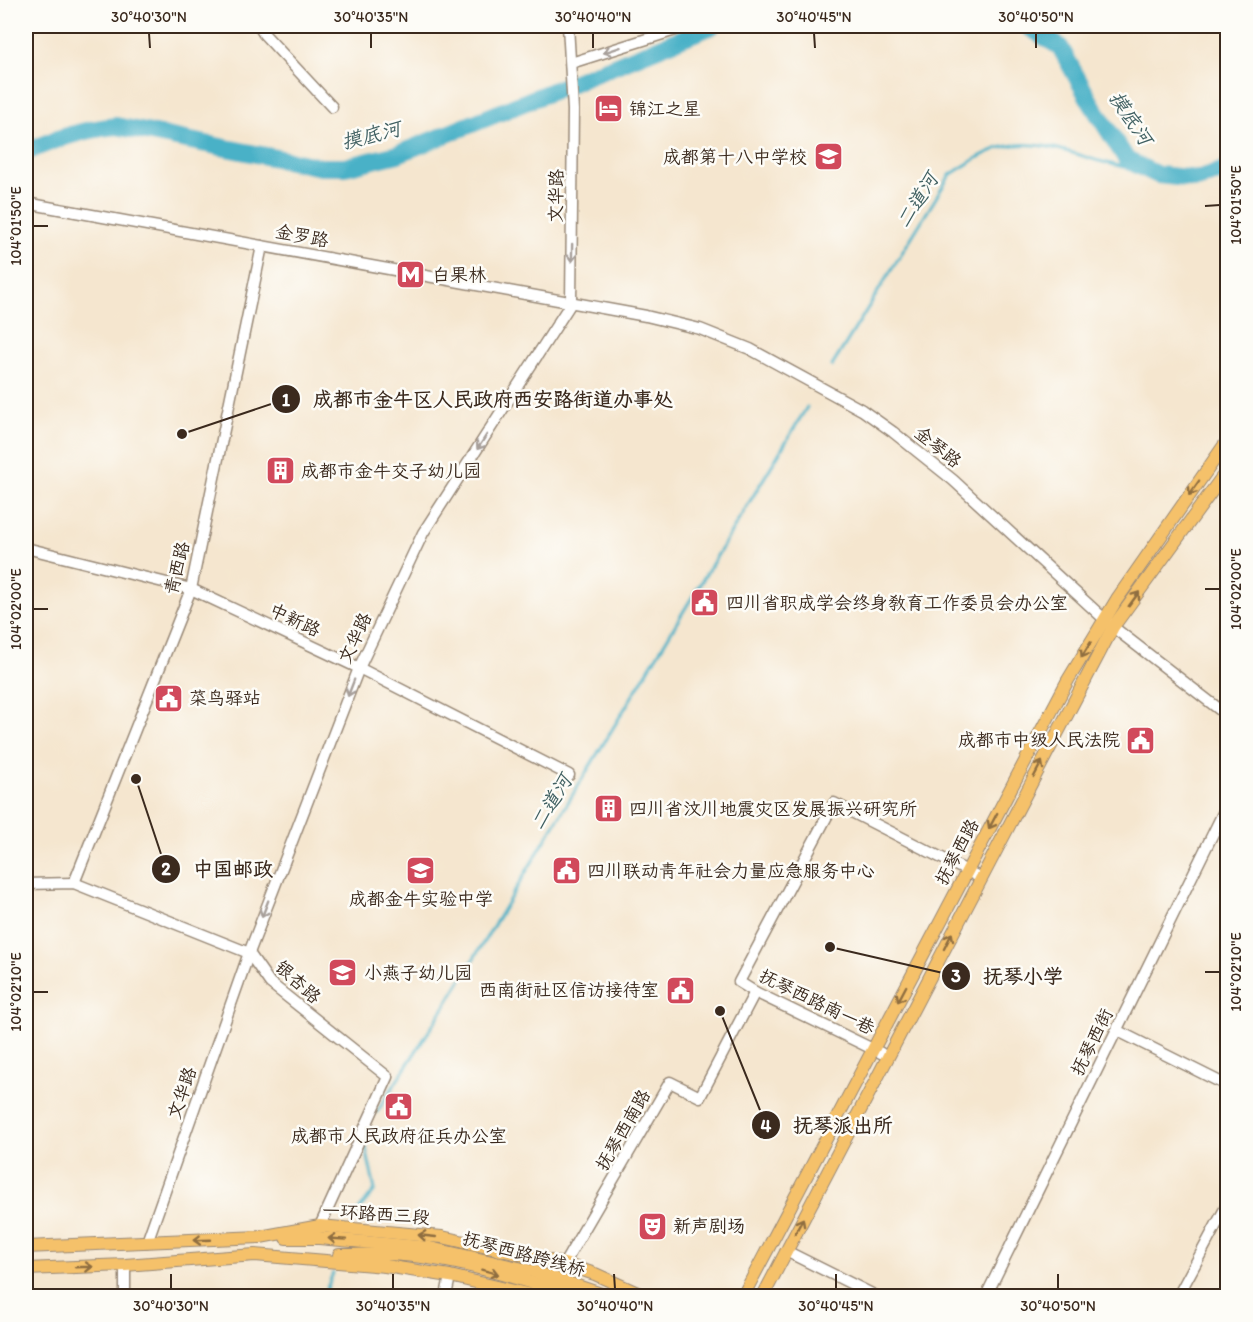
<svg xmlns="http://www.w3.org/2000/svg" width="1253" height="1322" viewBox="0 0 1253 1322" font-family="Itim,'LXGW WenKai TC',sans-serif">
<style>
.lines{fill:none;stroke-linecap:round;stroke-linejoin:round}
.stream{stroke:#48b1c7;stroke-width:3}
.river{stroke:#48b1c7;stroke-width:18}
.minor-casing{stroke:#988876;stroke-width:13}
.major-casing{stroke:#988876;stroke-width:14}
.minor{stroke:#fff;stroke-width:10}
.major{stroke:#f5c16b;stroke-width:12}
.oneway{stroke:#a79f9a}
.oneway2{stroke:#8f6e41}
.ticks{fill:none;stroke:#3b2a1e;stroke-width:2}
.labels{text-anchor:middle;stroke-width:5;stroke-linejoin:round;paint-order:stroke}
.poi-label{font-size:18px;fill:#3b2a1e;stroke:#fdfcf7;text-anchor:start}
.street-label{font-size:18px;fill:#3b2a1e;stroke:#fdfcf7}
.water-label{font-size:20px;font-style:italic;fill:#406062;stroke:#fdfcf7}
.leader{fill:none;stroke:#3b2a1e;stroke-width:2}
.callout-dot{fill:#3b2a1e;stroke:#fdfcf7;stroke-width:2}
.mark-label{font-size:18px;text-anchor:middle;font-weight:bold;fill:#fff}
.callout-label{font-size:20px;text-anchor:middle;font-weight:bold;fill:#3b2a1e;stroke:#fdfcf7;stroke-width:5;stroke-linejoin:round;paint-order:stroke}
.neatline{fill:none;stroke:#3b2a1e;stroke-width:2}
.ticks-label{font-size:15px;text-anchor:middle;fill:#3b2a1e}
</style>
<rect width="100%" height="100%" fill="#fdfcf7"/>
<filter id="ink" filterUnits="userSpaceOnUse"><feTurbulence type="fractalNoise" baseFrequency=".0167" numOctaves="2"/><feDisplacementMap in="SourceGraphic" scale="12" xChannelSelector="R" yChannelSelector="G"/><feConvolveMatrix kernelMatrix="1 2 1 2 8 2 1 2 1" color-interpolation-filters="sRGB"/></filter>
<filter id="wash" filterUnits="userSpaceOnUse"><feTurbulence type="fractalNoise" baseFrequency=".008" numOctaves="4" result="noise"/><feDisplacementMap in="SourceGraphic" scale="24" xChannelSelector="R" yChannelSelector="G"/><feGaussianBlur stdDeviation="1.35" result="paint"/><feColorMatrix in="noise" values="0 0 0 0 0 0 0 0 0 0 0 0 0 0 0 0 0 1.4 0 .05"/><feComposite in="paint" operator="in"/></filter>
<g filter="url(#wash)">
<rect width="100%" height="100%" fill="#f5e6cf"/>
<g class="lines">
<g class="stream">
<path d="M832,366L950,175C966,165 984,152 1003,147C1036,139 1068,152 1099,161C1119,166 1139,171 1158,175"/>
<path d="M377,1112L445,1006L807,407"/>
<path d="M354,1216L375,1190L364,1139"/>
<path d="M324,1296L333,1273"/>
</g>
<g class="river">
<path d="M1027,26L1060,47L1091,103L1127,160L1158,175L1197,179L1228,169"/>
<path d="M26,152C57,138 82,130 116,126L321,167H345L398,154L712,26"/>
</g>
</g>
</g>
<g filter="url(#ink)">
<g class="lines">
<defs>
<g id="minor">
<path d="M259,26L264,34L332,107"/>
<path d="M571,63L688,26"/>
<path d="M26,203L646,316L700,329L750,349L862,410L893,432L953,480L1113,627L1228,716"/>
<path d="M26,548L191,589L359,668L569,775"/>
<path d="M74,883L191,589L262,246"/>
<path d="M26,884L74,883L249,953L270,983L388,1077L320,1226"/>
<path d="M1116,1030L1228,1086"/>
<path d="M881,1053L755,992L739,982L834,803L975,875"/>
<path d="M147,1242L249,953L359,668L423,533L571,303L573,110L568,26"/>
<path d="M786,1251L876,1296"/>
<path d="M564,1264L670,1082L700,1097L755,992"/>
<path d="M125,1265V1296"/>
<path d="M446,1296L450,1276"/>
<path d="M986,1296L1228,803"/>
<path d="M1178,1296L1228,1203"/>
</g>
<g id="major">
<path d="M286,1238H319L430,1248L532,1271L607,1296"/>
<path d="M26,1247L260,1237L320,1226L442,1237L564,1264L595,1274L644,1296"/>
<path d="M339,1255C356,1255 373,1254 390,1254C451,1257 515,1277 573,1296"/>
<path d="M26,1269L125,1265L255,1255L385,1266L450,1276L535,1296"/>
<path d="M743,1296L1068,680L1117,599L1228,440"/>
<path d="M763,1296L1113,627L1228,469"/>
</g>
</defs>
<use href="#minor" class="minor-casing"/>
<use href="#major" class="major-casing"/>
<use href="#minor" class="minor"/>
<use href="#major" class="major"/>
</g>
<defs><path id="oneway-shaft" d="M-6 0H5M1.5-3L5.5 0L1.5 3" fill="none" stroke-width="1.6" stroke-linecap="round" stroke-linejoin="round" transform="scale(1.5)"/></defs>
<g class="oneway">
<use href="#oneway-shaft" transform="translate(612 50) rotate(162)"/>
<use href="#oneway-shaft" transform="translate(572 253) rotate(91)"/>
<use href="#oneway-shaft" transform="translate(482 442) rotate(123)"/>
<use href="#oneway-shaft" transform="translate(351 688) rotate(111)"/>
<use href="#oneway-shaft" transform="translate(265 909) rotate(111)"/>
</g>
<g class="oneway2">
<use href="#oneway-shaft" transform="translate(1194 488) rotate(125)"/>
<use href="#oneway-shaft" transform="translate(1134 599) rotate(-54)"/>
<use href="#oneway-shaft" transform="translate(1086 650) rotate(121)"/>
<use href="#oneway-shaft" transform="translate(1038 769) rotate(-62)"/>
<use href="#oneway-shaft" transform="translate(993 821) rotate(118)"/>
<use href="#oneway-shaft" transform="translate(948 941) rotate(-63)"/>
<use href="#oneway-shaft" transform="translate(902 994) rotate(118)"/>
<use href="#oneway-shaft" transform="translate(799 1226) rotate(-62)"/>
<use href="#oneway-shaft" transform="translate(427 1236) rotate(-174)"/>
<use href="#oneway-shaft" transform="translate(337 1239) rotate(-176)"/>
<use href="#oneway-shaft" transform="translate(202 1240) rotate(178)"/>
<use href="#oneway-shaft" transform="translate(84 1267) rotate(-2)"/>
<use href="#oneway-shaft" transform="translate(490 1272) rotate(15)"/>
</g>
</g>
<path class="ticks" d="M149,33L150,48M371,33V48M593,33V48M814,33L815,48M1036,33V48M1205,206L1220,205M33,226H48M1205,589H1220M33,609H48M1205,972H1220M33,992H48M171,1274V1289M393,1274V1289M614,1274L615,1289M836,1274V1289M1058,1274V1289"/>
<defs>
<symbol id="hotel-square" viewBox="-11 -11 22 22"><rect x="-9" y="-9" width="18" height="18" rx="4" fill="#d1495b" stroke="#fdfcf7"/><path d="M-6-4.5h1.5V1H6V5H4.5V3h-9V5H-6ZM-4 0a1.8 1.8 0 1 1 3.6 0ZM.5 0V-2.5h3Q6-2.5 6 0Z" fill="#fff"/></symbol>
<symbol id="school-square" viewBox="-11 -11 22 22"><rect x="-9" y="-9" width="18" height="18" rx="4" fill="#d1495b" stroke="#fdfcf7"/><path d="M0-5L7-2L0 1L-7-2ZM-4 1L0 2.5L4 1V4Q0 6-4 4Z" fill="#fff"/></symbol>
<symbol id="metro-square" viewBox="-11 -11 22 22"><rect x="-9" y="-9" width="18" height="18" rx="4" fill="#d1495b" stroke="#fdfcf7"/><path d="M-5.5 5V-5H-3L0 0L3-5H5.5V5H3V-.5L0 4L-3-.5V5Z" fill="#fff"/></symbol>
<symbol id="building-square" viewBox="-11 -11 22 22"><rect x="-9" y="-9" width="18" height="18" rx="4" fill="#d1495b" stroke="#fdfcf7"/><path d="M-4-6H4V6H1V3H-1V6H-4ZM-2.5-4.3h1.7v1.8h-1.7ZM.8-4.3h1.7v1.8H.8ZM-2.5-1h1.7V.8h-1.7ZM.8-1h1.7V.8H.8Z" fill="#fff"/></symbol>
<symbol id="civic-square" viewBox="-11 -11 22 22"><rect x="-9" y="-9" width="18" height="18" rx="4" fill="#d1495b" stroke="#fdfcf7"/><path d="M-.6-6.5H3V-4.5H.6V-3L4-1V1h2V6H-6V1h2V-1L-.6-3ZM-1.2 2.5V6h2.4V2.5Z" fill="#fff"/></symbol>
<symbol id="theatre-square" viewBox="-11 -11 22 22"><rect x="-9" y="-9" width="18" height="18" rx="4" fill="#d1495b" stroke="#fdfcf7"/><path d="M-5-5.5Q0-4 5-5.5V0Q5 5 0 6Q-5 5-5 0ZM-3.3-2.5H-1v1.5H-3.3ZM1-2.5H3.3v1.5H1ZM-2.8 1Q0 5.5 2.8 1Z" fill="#fff"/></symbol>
</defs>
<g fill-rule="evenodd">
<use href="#hotel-square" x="592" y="92" width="33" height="33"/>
<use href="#school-square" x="812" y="140" width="33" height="33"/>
<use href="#metro-square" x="394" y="258" width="33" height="33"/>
<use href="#building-square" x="264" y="454" width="33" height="33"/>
<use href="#civic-square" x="688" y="586" width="33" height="33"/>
<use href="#civic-square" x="152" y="682" width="33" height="33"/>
<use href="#civic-square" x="1124" y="724" width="33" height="33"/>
<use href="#building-square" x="592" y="792" width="33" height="33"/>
<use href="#school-square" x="404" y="854" width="33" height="33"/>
<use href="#civic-square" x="550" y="854" width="33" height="33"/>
<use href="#school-square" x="326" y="956" width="33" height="33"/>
<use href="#civic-square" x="664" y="974" width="33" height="33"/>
<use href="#civic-square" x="382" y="1090" width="33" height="33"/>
<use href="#theatre-square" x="636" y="1210" width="33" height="33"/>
</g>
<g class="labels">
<g class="poi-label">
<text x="629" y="115">锦江之星</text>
<text x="807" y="163" text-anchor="end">成都第十八中学校</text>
<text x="432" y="281">白果林</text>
<text x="301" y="477">成都市金牛交子幼儿园</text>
<text x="726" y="609">四川省职成学会终身教育工作委员会办公室</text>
<text x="189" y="704">菜鸟驿站</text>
<text x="1120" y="746" text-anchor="end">成都市中级人民法院</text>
<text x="629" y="815">四川省汶川地震灾区发展振兴研究所</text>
<text x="587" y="877">四川联动青年社会力量应急服务中心</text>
<text x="421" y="905" text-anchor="middle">成都金牛实验中学</text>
<text x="364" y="979">小燕子幼儿园</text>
<text x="659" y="996" text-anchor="end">西南街社区信访接待室</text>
<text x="399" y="1142" text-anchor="middle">成都市人民政府征兵办公室</text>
<text x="673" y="1232">新声剧场</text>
</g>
<g class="street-label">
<text transform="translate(556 196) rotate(-89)" y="6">文华路</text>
<text transform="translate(302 236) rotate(11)" y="6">金罗路</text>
<text transform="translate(938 447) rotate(39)" y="6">金琴路</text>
<text transform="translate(177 568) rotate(-76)" y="6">青西路</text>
<text transform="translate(295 620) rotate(25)" y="6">中新路</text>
<text transform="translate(355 638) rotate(-65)" y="6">文华路</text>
<text transform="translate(957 852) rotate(-62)" y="6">抚琴西路</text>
<text transform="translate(298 982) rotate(42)" y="6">银杏路</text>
<text transform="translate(817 1002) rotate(26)" y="6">抚琴西路南一巷</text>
<text transform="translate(1092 1042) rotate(-64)" y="6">抚琴西街</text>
<text transform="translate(182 1093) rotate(-71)" y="6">文华路</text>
<text transform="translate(623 1130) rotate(-60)" y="6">抚琴西南路</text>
<text transform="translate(376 1214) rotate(4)" y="6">一环路西三段</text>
<text transform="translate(524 1254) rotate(15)" y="6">抚琴西路跨线桥</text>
</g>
<g class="water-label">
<text transform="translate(1131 118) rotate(56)" y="7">摸底河</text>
<text transform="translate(371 135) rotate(-14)" y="7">摸底河</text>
<text transform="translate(917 200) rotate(-58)" y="7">二道河</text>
<text transform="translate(551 802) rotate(-59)" y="7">二道河</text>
</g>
</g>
<path class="leader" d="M182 434L286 399M136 779L166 869M830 947L956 976M720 1011L766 1125"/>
<g class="callout-dot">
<circle cx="182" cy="434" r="6"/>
<circle cx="136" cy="779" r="6"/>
<circle cx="830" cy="947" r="6"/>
<circle cx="720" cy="1011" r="6"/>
<circle cx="286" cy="399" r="15"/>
<circle cx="166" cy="869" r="15"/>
<circle cx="956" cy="976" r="15"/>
<circle cx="766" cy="1125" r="15"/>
</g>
<g class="mark-label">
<text x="286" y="406">1</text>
<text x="166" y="875">2</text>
<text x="956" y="982">3</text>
<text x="766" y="1132">4</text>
</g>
<g class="callout-label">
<text x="493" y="406">成都市金牛区人民政府西安路街道办事处</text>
<text x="233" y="876">中国邮政</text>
<text x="1023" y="983">抚琴小学</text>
<text x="843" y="1132">抚琴派出所</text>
</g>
<rect width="1253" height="1322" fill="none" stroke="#fdfcf7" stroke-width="66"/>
<rect x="33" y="33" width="1187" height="1256" class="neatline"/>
<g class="ticks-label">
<text x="149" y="22">30°40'30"N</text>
<text x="371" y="22">30°40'35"N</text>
<text x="593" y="22">30°40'40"N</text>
<text x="814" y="22">30°40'45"N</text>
<text x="1036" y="22">30°40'50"N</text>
<text transform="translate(1236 205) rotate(-90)" y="5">104°01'50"E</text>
<text transform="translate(16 226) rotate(-90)" y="5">104°01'50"E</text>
<text transform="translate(1236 589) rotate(-90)" y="5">104°02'00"E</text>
<text transform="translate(16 609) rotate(-90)" y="5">104°02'00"E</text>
<text transform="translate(1236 972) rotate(-90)" y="5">104°02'10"E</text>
<text transform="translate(16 992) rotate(-90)" y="5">104°02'10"E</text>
<text x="171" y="1311">30°40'30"N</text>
<text x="393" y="1311">30°40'35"N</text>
<text x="615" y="1311">30°40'40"N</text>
<text x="836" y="1311">30°40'45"N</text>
<text x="1058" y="1311">30°40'50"N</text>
</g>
</svg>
